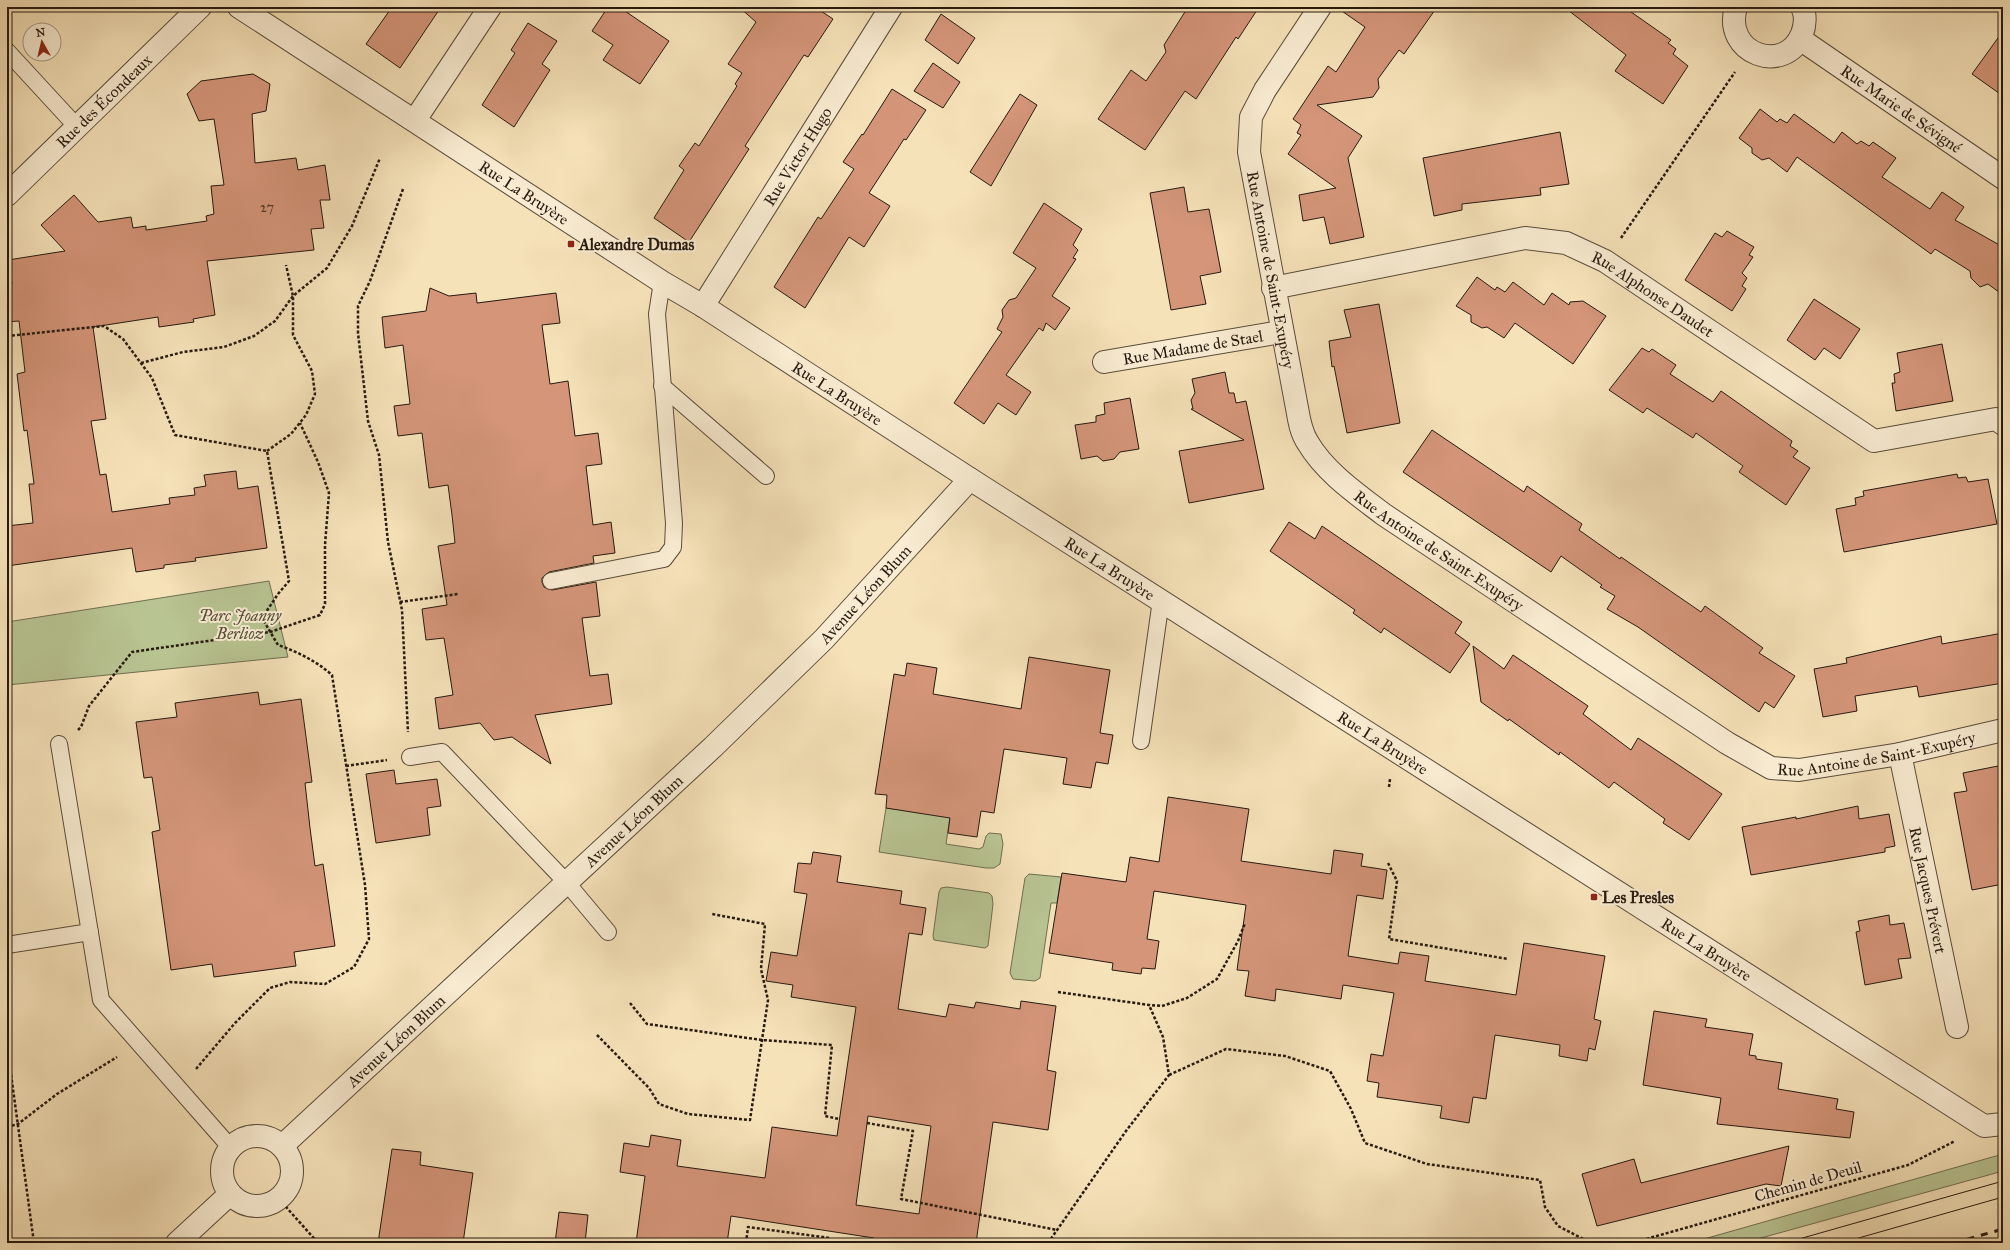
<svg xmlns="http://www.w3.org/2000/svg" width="2010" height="1250" viewBox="0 0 2010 1250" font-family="'IM FELL Great Primer',serif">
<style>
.green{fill:#b8c492;stroke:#6f6f50}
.building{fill:#d49579;stroke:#261a0f;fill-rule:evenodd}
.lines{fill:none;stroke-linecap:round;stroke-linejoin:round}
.service-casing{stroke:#5a4c3a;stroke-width:18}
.minor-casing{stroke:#5a4c3a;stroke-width:24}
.path{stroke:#261a0f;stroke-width:2.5;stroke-dasharray:3 2;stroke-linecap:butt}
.service{stroke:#f9ecd2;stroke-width:16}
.minor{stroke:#f9ecd2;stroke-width:22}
.tram{stroke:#261a0f;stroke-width:1}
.rail{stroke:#261a0f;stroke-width:3;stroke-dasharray:7 7;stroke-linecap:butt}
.poi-dot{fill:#8f2418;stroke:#f9ecd2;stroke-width:1.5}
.labels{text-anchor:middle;stroke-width:4;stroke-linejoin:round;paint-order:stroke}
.number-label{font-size:14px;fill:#52392a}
.street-label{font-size:16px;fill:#261a0f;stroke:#f9ecd2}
.poi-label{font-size:16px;font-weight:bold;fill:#261a0f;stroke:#f9ecd2;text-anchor:start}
.park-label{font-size:16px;font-style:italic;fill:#524d36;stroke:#f9ecd2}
</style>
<rect width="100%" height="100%" fill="#f6e2b9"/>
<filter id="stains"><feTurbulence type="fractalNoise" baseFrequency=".005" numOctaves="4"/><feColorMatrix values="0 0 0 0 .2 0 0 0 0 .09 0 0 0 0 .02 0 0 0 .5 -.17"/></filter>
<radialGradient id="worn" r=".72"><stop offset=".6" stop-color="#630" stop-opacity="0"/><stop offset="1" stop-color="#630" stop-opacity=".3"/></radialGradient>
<g class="green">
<path d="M269,581L288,657L7,685V622Z"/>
<path d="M886,808L950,816L946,844L979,849L983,847L986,836L989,833L1001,834L1003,844L1000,864L994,868H986L879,852Z"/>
<path d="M1029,874L1061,877L1057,903H1051L1040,978L1035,981L1013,979L1010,973L1025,878Z"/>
<path d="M947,887L989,893L992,896L993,904L988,946L985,948L934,940L933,936L939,892L941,888Z"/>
<path d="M2003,1154V1171L1743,1243H1690Z"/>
</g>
<g class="building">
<path d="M392,7H441L400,68L366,44Z"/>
<path d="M608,7H619L669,41L640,84L603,60L613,45L592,31Z"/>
<path d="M739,7H815L833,19L808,57L804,55L745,146L749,149L689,242L654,218L684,170L679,166L695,143L699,146L737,86L735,84L742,73L728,64L756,22Z"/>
<path d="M1188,7H1259L1238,39L1236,37L1196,99L1185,91L1145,150L1098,119L1131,70L1146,81L1166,52L1164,45Z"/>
<path d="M1336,7H1437L1404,54L1399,50L1378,79L1379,88L1373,97L1317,105L1362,136L1348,158L1364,237L1330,244L1324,217L1303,221L1299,195L1336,188L1288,154L1301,135L1297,133L1301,125L1293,119L1328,66L1336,72L1365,27Z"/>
<path d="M1564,7H1624L1671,40L1668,43L1676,49L1673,54L1688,66L1663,104L1615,71L1626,55Z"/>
<path d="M941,14L975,38L958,64L925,40Z"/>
<path d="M528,23L557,41L542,64L550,70L514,127L482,105L515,53L511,50Z"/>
<path d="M2003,31V96L1972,74Z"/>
<path d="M933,63L960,82L943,108L914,91Z"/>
<path d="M253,74L270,84L266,111L252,114L255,163L296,158L298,170L325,165L330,200H320L324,228L311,229L314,250L207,261L215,315L193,319L194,322L159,327L158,317L93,327L106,419L91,421L100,475L106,474L112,512L170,504L169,498L195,495L194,488L206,486L204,475L236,471L238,489L258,486L267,548L195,558L196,561L164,565V568L136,572L132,548L7,566V526L33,523L29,484H34L27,430L24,431L17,374L25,372L19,321L7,322V285L12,284L8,260L65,251L41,225L74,195L98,222L131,217L133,228L146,226V230L207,221L206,216L214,214L211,186L224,185L214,119L199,121L187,94L201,81Z"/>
<path d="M892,89L926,110L906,140L904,139L869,193L890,206L864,247L849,237L805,308L774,287L818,217L821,219L854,169L843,162L862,134L863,135Z"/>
<path d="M1020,94L1037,105L991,186L970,172Z"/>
<path d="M1760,109L1777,122L1780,119L1787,123L1794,114L1834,143L1842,132L1857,144L1861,141L1869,146L1873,142L1896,158L1882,177L1930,209L1942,192L1964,207L1955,220L2003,247V295L1988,284L1980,287L1971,278L1970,271L1935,249L1931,254L1797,157L1787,172L1769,158L1762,160L1752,153V148L1739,138Z"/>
<path d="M1560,132L1569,184L1540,188L1541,195L1462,204V210L1434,216L1423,158Z"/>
<path d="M1184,187L1188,212L1209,209L1221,272L1200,276L1206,304L1171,310L1150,193Z"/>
<path d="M1044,203L1082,229L1073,245L1078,250L1073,258L1076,259L1052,296L1070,308L1055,330L1046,323L1043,331L1039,328L1006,375L1031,392L1016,415L998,403L984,424L954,403L1002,332L997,329L1003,317L1002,310L1009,300L1016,298L1036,268L1013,253Z"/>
<path d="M1727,231L1754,247L1749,255L1753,257L1742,273L1747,278L1742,286L1746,289L1732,311L1685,280L1715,233L1722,237Z"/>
<path d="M1477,277L1495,290L1497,287L1505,292L1513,282L1544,305L1552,293L1569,305L1570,302L1583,301L1606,316L1573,364L1515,323L1504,338L1487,327L1482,328L1471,322V315L1456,306Z"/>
<path d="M430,288L449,296L476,293L477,303L556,293L560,323L542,325L550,384L568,381L575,436L598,433L602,464L586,466L593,525L611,522L615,553L593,556L594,563L549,572L542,578V582L544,587L552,590L596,582L600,616L582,618L586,648L590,676L608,674L612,704L535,715L551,764L512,737L494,740L480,723L439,729L435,698L453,695L444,638L426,640L422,609L447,605L438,546L455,543L452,515L448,485L429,488L422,433L398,436L394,406L410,404L403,345L385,348L382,317L426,311Z"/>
<path d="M1814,299L1860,329L1840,359L1824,348L1815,360L1787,340Z"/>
<path d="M1379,304L1400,423L1347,433L1334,366L1332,367L1329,341L1351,337L1344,310Z"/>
<path d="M1942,344L1953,401L1896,411L1892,383H1895L1894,374L1900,372L1897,353Z"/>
<path d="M1642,348L1649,352L1652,349L1676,365L1670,374L1713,402L1721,391L1792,441L1790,446L1798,451L1793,457L1810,468L1786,505L1739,472L1743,466L1696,433L1693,438L1647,408L1643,413L1609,390Z"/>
<path d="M1225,372L1229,393H1234L1236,403L1246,401L1264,489L1189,503L1179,451L1244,440L1191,409H1193L1191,400L1195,393L1192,379Z"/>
<path d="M1130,398L1139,449L1120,452L1114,459L1103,461L1097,456L1081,459L1075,425L1096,422V416L1105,414L1104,403Z"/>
<path d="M1432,430L1524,492L1527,486L1582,524L1579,530L1620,559L1621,557L1701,612L1705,606L1763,648L1759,653L1795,676L1774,708L1765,702L1759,712L1638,627L1607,609L1615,596L1600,587L1602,585L1561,556L1551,572L1403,472Z"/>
<path d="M1957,474L1958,478L1966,477L1968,482L1988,479L1997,524L1844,552L1836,509L1856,505L1855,498L1864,496L1863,491Z"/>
<path d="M1289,522L1315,539L1322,526L1462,622L1455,633L1470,644L1450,673L1384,628L1381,633L1353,613L1355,610L1270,551Z"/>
<path d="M2003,633V683L1919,697L1917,686L1855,696L1857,711L1823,717L1814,669L1847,663L1846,658L1941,636L1942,644Z"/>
<path d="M1473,646L1504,669L1513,655L1588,706L1583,714L1631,750L1638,738L1722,794L1689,840L1663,823L1665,819L1614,782L1609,788L1560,752L1559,755L1509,719L1508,721L1481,702Z"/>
<path d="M1029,657L1110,670L1100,733L1113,735L1108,764L1096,762L1091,788L1063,784L1067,758L1004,749L994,813L981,811L977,837L948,833L950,818L886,808L887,795L875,794L894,674L905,676L907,663L937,668L933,694L1021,709Z"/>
<path d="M258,692L260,705L301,699L312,782L305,783L310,828L315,866L323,864L335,946L294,952L296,966L214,977L212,964L171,970L152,832L160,830L152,777L144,778L136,722L177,717L175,703Z"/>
<path d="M2003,765V884L1972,890L1954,793L1967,791L1963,773Z"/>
<path d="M394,770L396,784L437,779L441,806L427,808L430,835L376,843L366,774Z"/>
<path d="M1168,797L1249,809L1241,861L1331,874L1334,850L1363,854L1361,866L1387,870L1383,899L1357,895L1348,956L1398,964L1400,952L1429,956L1425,981L1516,995L1524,943L1605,956L1594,1019L1601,1021L1595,1050L1589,1048L1587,1061L1559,1056L1560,1045L1495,1035L1486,1099L1473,1097L1469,1123L1440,1118L1442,1106L1377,1097L1379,1083L1367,1081L1371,1054L1383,1056L1394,993L1343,985L1341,999L1276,989L1275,1001L1245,996L1249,971L1237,970L1246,905L1154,891L1147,939L1159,941L1155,969L1142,968L1141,974L1112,970L1113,963L1049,953L1062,873L1126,882L1130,857L1159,862Z"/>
<path d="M1858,806L1859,819L1889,814L1895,846L1885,848V852L1751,875L1742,827L1796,817V819Z"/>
<path d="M813,852L841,856L837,882L902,891L900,904L926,908L922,935L909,933L898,1009L946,1017L949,1004L974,1008L976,1002L1020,1009L1021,1001L1056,1006L1047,1070L1056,1072L1048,1130L993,1122L976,1243H874V1238L731,1216L727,1243H636L645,1176L620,1172L624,1143L649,1147L651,1135L681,1140L677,1166L765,1178L772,1127L837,1136L856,1007L791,997L793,985L766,981L771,952L797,956L807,894L794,892L798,863L811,864ZM868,1116L931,1126L919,1214L856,1205Z"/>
<path d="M1889,915L1890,925L1904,923L1911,958L1898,959L1902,978L1865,985L1856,932L1860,931L1858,921Z"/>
<path d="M1654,1011L1707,1019L1705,1027L1753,1034L1749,1055L1756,1056V1059L1782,1063L1778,1089L1838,1099L1836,1109L1854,1112L1850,1138L1717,1124L1721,1098L1643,1085Z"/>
<path d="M1789,1146L1781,1186L1766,1184L1597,1226L1582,1174L1634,1159L1641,1183Z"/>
<path d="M392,1149L421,1152L420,1165L473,1173L463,1243H378Z"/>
<path d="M559,1212L588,1215L585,1243H555Z"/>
</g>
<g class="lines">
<defs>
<g id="service">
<path d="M7,51L78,128"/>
<path d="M662,386L766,476"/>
<path d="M551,581L664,559L673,547L674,523L657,314L662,282"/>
<path d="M1141,741L1161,600"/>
<path d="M59,744L101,1000L231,1148"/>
<path d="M410,757L442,752L567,883L608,932"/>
<path d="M7,945L90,932"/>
</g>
<g id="minor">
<path id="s1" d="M239,7L662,282L703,306L970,479L1984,1126L2003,1124"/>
<path id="s2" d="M1320,7L1265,90L1251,117L1249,152L1297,408C1299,420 1301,433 1308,443C1325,472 1357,494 1383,514L1727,743L1771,768L1799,770L1900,754L2003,730"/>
<path d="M1736,7C1722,54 1785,76 1802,34C1805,26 1806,15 1802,7"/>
<path id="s3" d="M1800,39L2003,178"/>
<path d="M415,120L490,7"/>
<path id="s4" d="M7,195L200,7"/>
<path id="s5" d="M1273,288L1525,238L1566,243L1605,261L1874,441L1996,419L2003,424"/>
<path id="s6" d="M703,306L891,7"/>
<path id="s7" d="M1104,362L1281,332"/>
<path id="s8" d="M1900,754L1957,1027"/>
<circle cx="257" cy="1171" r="35"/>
<path id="s9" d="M282,1146L713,747L824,639L970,479"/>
<path d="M177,1243L230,1194"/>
</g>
</defs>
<use href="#service" class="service-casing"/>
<use href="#minor" class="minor-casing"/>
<g class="path">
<path d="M403,189L370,281L358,306V333L368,421L379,455L388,542L402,610L408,732"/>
<path d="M1621,238L1735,72"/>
<path d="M7,336L104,326L123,339L152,378L175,435L267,451L289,581L278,594L262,618L278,645C298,652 316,661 332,675L365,885L369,939L354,967L325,984L290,982L270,988L235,1023L196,1069"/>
<path d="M141,363L183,352L224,347L254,336L275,321L293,296L327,268L352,226L380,158"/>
<path d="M267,451L291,434L306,415L315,394L312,371L293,335V296L286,265"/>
<path d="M400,602L458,594"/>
<path d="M78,730L81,727L89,706L132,652L270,632L320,615L325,604V545L329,493L318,462L300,423"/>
<path d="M346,766L387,760"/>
<path d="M1389,787L1390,779"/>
<path d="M1388,863L1397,881L1389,939L1508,959"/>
<path d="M1058,992L1149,1005L1162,1006L1187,998L1217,979L1238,941L1245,923"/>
<path d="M630,1003L647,1024L762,1040L832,1045L825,1116L839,1119"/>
<path d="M597,1035L649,1088L659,1104L688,1114L750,1120L768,1000L761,969L765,924L712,914"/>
<path d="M7,1045L34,1243"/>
<path d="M1169,1075L1226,1049L1285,1056L1330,1071L1351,1109L1365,1143L1427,1164L1540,1180L1545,1207L1558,1226L1591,1243"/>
<path d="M867,1123L913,1131L901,1199L1057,1230"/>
<path d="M7,1127L18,1124L57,1094L117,1057"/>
<path d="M279,1199L318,1243"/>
<path d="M746,1243L748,1227L830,1238L829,1243"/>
<path d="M1048,1243L1126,1131L1169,1075L1163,1037L1149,1005"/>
<path d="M1632,1243L1908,1165L1955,1141"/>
</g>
<use href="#service" class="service"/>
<use href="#minor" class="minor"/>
<g class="tram">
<path d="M1785,1243L2003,1181"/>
<path d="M1841,1243L2003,1197"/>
</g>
<path class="rail" d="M1954,1243L2003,1229"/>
</g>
<g class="poi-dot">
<rect x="567" y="240" width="8" height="8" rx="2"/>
<rect x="1590" y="893" width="8" height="8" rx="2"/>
</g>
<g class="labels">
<g class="number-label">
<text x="267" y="212">27</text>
</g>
<g class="street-label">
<text dy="6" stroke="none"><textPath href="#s4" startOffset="135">Rue des Écondeaux</textPath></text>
<text dy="6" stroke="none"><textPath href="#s3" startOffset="123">Rue Marie de Sévigné</textPath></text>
<text dy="6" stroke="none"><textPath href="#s6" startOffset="177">Rue Victor Hugo</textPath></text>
<text dy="6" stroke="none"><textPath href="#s1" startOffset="340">Rue La Bruyère</textPath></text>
<text dy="6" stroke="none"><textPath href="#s2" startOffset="285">Rue Antoine de Saint-Exupéry</textPath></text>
<text dy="6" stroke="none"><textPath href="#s5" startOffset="399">Rue Alphonse Daudet</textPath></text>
<text dy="6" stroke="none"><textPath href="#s7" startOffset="90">Rue Madame de Stael</textPath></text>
<text dy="6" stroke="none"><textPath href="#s1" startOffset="712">Rue La Bruyère</textPath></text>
<text dy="6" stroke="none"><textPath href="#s2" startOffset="633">Rue Antoine de Saint-Exupéry</textPath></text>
<text dy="6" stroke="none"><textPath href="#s1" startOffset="1036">Rue La Bruyère</textPath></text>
<text dy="6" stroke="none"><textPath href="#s9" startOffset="803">Avenue Léon Blum</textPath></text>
<text dy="6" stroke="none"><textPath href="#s1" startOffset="1360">Rue La Bruyère</textPath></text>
<text dy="6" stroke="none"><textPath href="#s2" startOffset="1137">Rue Antoine de Saint-Exupéry</textPath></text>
<text dy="6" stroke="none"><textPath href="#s9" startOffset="479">Avenue Léon Blum</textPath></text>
<text dy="6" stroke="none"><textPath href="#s8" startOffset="139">Rue Jacques Prévert</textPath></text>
<text dy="6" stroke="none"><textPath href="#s1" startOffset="1744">Rue La Bruyère</textPath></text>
<text dy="6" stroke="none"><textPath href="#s9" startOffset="155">Avenue Léon Blum</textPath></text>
<text transform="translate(1808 1181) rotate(-16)" y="6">Chemin de Deuil</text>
</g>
<g class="poi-label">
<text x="579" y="250">Alexandre Dumas</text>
<text x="1602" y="903">Les Presles</text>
</g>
<g class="park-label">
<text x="240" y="621">Parc Joanny<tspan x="240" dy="18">Berlioz</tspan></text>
</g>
</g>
<rect width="2010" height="1250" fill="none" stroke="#f6e2b9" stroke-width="24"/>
<rect x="8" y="8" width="1994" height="1234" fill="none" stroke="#261a0f" stroke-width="2"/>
<rect x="12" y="12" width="1986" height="1226" fill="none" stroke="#261a0f"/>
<g transform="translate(42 42) rotate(352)"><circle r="19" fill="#f9ecd2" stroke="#a59884"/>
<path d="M0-3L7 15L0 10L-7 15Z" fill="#8f2418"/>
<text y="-6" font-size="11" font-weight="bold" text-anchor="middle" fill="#261a0f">N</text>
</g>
<rect width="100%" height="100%" filter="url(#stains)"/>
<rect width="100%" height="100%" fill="url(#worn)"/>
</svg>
